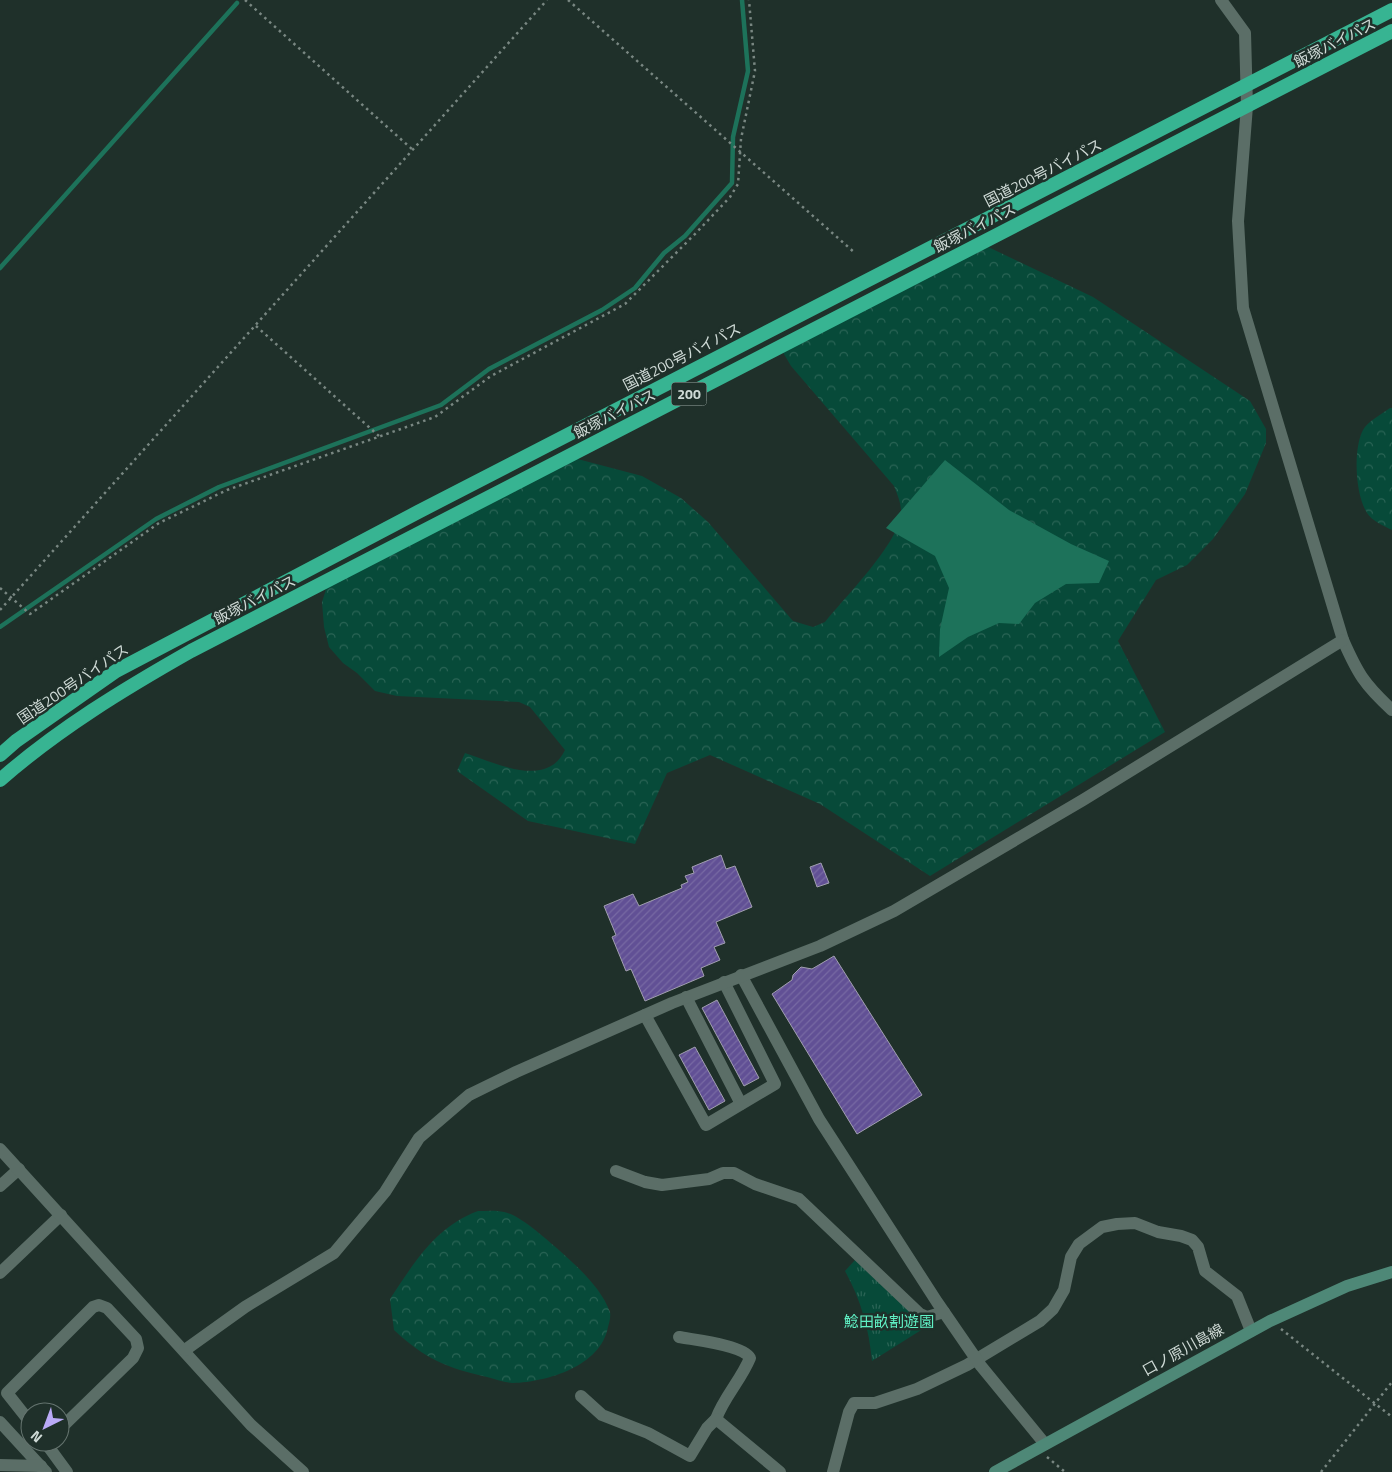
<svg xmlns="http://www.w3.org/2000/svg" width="1392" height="1472" viewBox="0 0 1392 1472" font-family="'Titillium Web','Noto Sans JP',sans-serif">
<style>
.forest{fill:url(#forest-crowns)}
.park{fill:url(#park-tufts)}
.water{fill:#1d725a}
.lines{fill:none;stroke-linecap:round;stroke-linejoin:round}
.stream{stroke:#1d725a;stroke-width:4.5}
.building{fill:url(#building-hatch);stroke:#a19fb0}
.path{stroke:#798782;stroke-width:2.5;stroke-dasharray:2.5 4;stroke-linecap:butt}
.minor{stroke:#5b6e67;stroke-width:12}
.tertiary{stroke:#5b6e67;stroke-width:12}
.secondary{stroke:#4e8877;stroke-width:12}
.trunk{stroke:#37b492;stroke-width:14}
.labels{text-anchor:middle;stroke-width:5;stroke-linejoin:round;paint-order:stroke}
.shield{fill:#1f302a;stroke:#9aa7a2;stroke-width:1}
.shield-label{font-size:14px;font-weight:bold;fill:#cfdad6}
.street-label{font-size:15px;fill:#cfdad6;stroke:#1f302a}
.park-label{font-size:15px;fill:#60f1c5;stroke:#1f302a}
</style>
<defs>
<pattern id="forest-crowns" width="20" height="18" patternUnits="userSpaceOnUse" patternTransform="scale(1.25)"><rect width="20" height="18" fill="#074a39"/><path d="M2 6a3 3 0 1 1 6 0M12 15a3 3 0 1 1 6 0" fill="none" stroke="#2a6455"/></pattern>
<pattern id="park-tufts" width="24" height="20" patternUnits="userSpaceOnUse" patternTransform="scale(1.25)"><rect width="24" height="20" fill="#074a39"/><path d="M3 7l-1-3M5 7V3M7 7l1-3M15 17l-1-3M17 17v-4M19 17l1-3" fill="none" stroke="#2a6455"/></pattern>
<pattern id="building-hatch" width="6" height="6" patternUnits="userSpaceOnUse" patternTransform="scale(1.25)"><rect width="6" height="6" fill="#615095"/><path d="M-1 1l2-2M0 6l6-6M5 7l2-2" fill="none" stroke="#7769a3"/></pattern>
</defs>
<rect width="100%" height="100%" fill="#1f302a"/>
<g class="forest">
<path d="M984,245L1093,297L1250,401L1266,429V443L1245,494L1213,539L1187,565L1156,580L1118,641L1165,732L930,876L820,804L710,755L667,773L635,844L528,821L457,771L465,753C496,763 547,789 565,750L530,707L519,702L397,696L375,691L357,673L343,663L329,647L324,627L322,602L330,577L570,457L642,476L681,498L708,522L793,621L813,627L825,622C846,596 895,547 901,516C902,505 898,496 894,486L791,366L778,344Z"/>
<path d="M1390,408H1392V530C1384,526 1372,521 1367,513C1355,494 1353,449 1363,430C1367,422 1382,414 1390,408Z"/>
<path d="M478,1211C486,1211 496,1210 504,1212C520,1215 547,1240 560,1251C579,1268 601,1288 610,1312C611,1317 609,1323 608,1327C601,1366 547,1382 513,1383C505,1383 495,1379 487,1377C447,1368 425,1359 394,1330L390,1299C414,1263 435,1227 478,1211Z"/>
</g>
<path class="park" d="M855,1260L926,1327L872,1361C869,1329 861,1300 845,1271Z"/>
<path class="water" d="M945,460L1009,510L1071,544L1109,561L1099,583L1066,584L1035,603L1019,624L999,623L968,637L939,657L940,629L949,588L935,556L886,528Z"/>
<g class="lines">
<g class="stream">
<path d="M0,268L237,3"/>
<path d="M0,627L156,519L219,487L441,405L489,369L602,310L635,288L664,253L685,236L732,183L733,137L748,71L742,0"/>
</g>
</g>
<g class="building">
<path d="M721,855L726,869L735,866L752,907L716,922L725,943L714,947L720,960L701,968L704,976L645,1001L631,969L626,971L612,937L616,935L604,906L633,894L639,906L682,888L681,885L688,882L685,876L694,873L692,867Z"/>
<path d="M821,863L829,883L817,887L810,867Z"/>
<path d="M834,956L922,1095L857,1134L772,994L792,980L793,975L801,967L812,969Z"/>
<path d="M717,1000L759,1078L744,1086L702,1008Z"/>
<path d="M695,1047L725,1101L709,1110L679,1055Z"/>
</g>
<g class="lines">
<g class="path">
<path d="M245,0L413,150"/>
<path d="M568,0L855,253"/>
<path d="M256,326L380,437"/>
<path d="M0,588L30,614L159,523L227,490L435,417L491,376L625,304L696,233L730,197L738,184L741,139L755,71L749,0"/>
<path d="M0,610L547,0"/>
<path d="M1281,1329L1392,1417"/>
<path d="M1047,1457L1065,1472"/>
<path d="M1321,1472L1392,1382"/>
</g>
<g class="minor">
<path d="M686,997L741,1104"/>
<path d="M645,1015L706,1125L775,1084L724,982"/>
<path d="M616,1171L645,1182L662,1185L709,1179L723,1173H734L755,1184L799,1199L920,1314L927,1317L944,1312"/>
<path d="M0,1186L19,1169"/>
<path d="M0,1273L61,1215"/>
<path d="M679,1337C694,1340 743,1345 750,1358C741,1380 724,1397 716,1419"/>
<path d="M581,1396L602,1415L648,1433L690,1456L707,1428L716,1419L780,1472"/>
<path d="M0,1422L46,1472"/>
<path d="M30,1422L7,1393L93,1307L99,1305L107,1308L136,1339L138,1348L133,1358L60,1429"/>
<path d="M45,1442L67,1472"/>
<path d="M0,1465L41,1466"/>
<path d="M833,1472L849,1412L854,1403H875L917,1389L967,1365L1040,1321L1053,1309L1064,1290L1071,1257L1079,1244L1102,1227L1117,1224L1135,1223L1158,1232L1181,1236L1192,1240L1198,1247L1205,1271L1237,1296L1251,1331"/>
</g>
<g class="tertiary">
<path d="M1221,0L1245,33L1247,106L1238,221L1243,308L1343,640C1358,674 1364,684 1392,710"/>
<path d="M741,975L819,1119L937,1302L981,1366L1045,1444"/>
<path d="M0,1149L251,1425L303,1472"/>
<path d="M185,1350L245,1307L334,1253L385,1192L419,1138L469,1095L516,1072L672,1003L820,946L894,911L1083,800L1343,640"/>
</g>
<path class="secondary" d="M995,1472L1270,1321L1347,1286L1392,1272"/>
<g class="trunk">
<path d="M0,755L16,741L116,671L418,512L1392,10"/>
<path d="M0,780C58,729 124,689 191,651L1392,31"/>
</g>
</g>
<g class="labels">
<rect class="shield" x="671.5" y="382.5" width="35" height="23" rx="4"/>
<g class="shield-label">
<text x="689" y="399">200</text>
</g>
<g class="street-label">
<text transform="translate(1335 43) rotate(-27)" y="5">飯塚バイパス</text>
<text transform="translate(1043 173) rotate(-27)" y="5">国道200号バイパス</text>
<text transform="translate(975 228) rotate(-27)" y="5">飯塚バイパス</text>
<text transform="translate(682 357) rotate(-27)" y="5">国道200号バイパス</text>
<text transform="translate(615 414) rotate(-27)" y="5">飯塚バイパス</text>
<text transform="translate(255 600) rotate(-27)" y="5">飯塚バイパス</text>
<text transform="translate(73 684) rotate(-34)" y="5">国道200号バイパス</text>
<text transform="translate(1183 1350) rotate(-29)" y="5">口ノ原川島線</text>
</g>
<g class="park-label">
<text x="889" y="1327">鯰田畝割遊園</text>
</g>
</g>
<g transform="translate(45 1427) rotate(222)"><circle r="24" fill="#1f302a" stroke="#65746f"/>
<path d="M0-4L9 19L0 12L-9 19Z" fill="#baaaf7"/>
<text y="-8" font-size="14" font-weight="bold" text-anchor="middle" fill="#cfdad6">N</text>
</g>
</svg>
